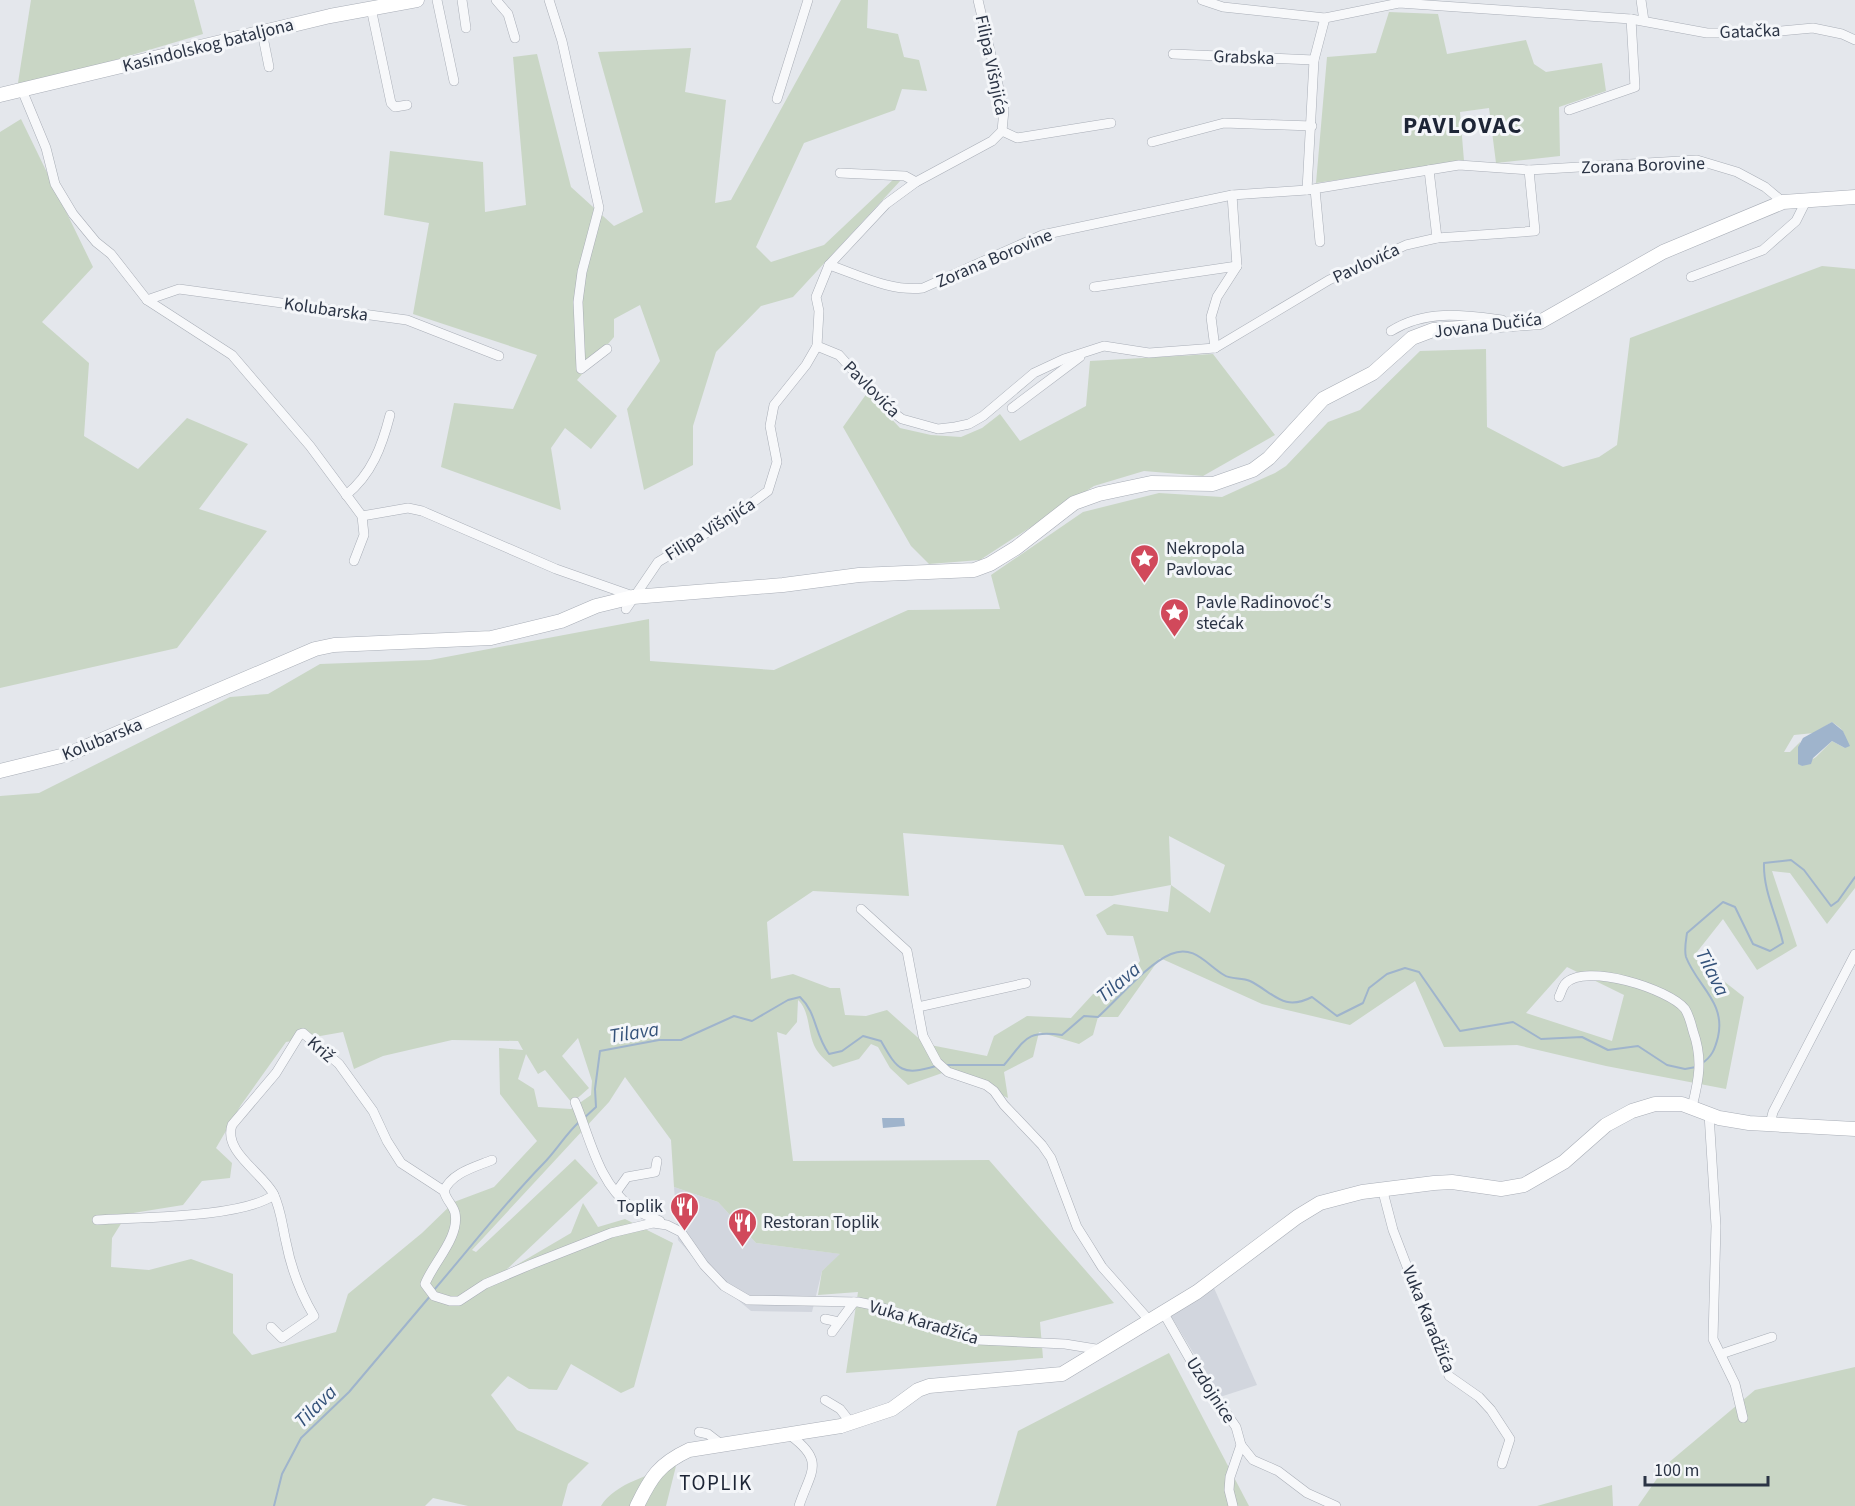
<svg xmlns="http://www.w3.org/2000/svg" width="1855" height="1506" viewBox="0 0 1855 1506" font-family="'Source Sans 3',sans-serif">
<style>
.built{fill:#d2d6de}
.green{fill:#c9d6c5;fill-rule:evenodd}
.water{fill:#9fb4cc}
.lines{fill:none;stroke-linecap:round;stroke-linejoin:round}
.stream{stroke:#9fb4cc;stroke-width:2}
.street-casing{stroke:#a9aeb7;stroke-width:10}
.secondary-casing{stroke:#a9aeb7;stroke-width:15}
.street{stroke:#f7f8fa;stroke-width:9}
.secondary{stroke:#fff;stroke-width:14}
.labels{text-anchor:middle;stroke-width:6;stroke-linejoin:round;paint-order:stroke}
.street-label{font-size:18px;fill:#2b3445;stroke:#f4f6f9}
.poi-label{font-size:18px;fill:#2b3445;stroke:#f4f6f9;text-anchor:start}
.water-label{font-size:20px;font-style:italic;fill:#34527a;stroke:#f4f6f9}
.quarter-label{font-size:21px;letter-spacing:1.5px;fill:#1d2536;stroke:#f4f6f9}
.district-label{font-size:24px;font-weight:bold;letter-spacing:1.5px;fill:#1d2536;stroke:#f4f6f9}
</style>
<rect width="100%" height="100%" fill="#e4e7ec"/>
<g class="built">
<path d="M674,1187L718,1202L756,1243L841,1254L822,1271L812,1312L751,1311L712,1278L678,1240Z"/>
<path d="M1214,1288L1257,1385L1220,1397L1171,1316Z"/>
</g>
<g class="green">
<path d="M31,0H194L203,34L17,89Z"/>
<path d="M841,0H868L867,28L898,34L904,57L919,60L927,91L902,89L895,110L804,143L756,247L771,262L824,245L897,176L901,180L793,297L761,306L716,352L693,426V465L644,490L627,409L660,361L640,305L614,319V337L577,380L617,416L591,449L565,428L551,448L561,510L441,467L454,403L513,409L537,355L413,314L429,223L384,215L390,151L483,162L485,212L526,205L513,57L537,54L571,187L614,226L643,212L598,52L691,48L685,92L726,100L715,203L731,200Z"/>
<path d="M1389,12L1438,14L1447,54L1526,40L1534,64L1546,72L1602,63L1606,91L1559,107L1560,156L1496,163L1489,108L1460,112L1464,161L1316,183L1327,57L1376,53Z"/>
<path d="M21,119L93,267L42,322L89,363L84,436L138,469L187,418L248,444L199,509L267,531L177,648L0,688V132Z"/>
<path d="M1822,266L1855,269V888L1827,924L1790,873L1772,871L1797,946L1757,970L1723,919L1693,957L1744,997L1726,1089L1606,1066L1517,1045L1444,1047L1415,981L1350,1025L1262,1004L1160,958L1118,1017H1098L1093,1035L1079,1044L1039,1032L1033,1057L1004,1072L1008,1098L948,1071L908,1085L890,1068L878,1047L871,1044L859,1059L833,1067C828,1062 820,1056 816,1049C807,1034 811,1012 798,1000L797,1022L786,1035L777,1032L793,1161L989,1160L1114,1303L1040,1322L1043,1358L846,1373L858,1292L818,1295L822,1271L840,1254L756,1243L718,1202L674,1187L671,1140L625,1077L609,1102L472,1250L476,1252L575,1159L598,1183L503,1273L571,1233L583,1203L598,1227L625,1219L673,1243L634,1387L621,1393L571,1364L557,1390L529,1389L508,1376L491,1395L517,1430L589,1463L568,1484L562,1506H468L433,1498L425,1506H0V796L39,793L230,697L268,694L320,664L430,660L649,619L650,661L774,670L908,610L1000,609L991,575L1083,512L1159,493L1222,497L1275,473L1286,466L1328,422L1360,410L1420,351L1486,349L1487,427L1563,467L1599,457L1617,445L1630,338ZM1832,722C1843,729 1847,734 1845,748L1832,741L1816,757L1802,766L1798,763L1800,742L1790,752H1784L1794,735L1814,733ZM903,833L1063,845L1085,896H1112L1171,885L1168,912L1114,904L1096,915L1107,935L1133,936L1140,961L1116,994H1093L1071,1018L1027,1016L994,1036L987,1056L925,1044L887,1010L866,1016L845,1015L840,988H830L793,974L771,979L767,922L813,891L909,896ZM1169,836L1225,865L1210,913L1171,885ZM1567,967L1624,995L1612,1041L1526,1013ZM343,1032L354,1069L383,1056L452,1040L518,1041L523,1050L499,1048L500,1094L537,1141L494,1187L454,1202L422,1233L348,1294L336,1332L252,1355L233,1333V1274L191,1259L149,1270L111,1267L112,1238L127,1214L183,1205L202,1181L230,1178L232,1163L216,1148L241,1105L286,1042ZM578,1038L592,1081L591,1095L571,1109L538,1107L534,1089L518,1079L526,1054L538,1074L545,1070L572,1103L589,1088L562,1056Z"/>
<path d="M1213,354L1275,435L1203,476L1144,471L1094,486L980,560L929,564L911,546L843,427L867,393L900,428L931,435L961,437L982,428L1000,414L1020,441L1086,406L1090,361Z"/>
<path d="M1169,1353L1249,1506H996L1018,1431Z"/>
<path d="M1855,1367V1506H1638L1667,1464L1755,1390Z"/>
<path d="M676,1466L666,1506H601C615,1483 652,1474 676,1466Z"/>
<path d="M1612,1485L1613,1506H1537Z"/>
</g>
<g class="water">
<path d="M1832,722L1843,731L1850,746L1845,748L1832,741L1813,758L1811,764L1802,766L1798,764V747L1803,738Z"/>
<path d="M882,1118H904L905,1126L883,1128Z"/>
</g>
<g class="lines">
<g class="stream">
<path d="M1701,1064C1712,1057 1715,1049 1718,1037C1726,1002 1697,986 1686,957C1684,950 1686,940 1687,933L1723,902L1735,907L1753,944L1770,951L1783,943C1777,916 1763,891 1764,863L1791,860L1804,870L1831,906L1838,901L1855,877"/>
<path d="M945,1065H1004C1026,1039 1026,1030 1062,1035L1084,1016L1098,1017C1118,999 1147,964 1171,954C1194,944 1207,965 1224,975C1231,980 1242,977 1250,981C1274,993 1283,1012 1312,997L1337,1016L1363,1003L1369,988L1387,974L1405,968L1419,972L1460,1031L1513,1022L1541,1039L1582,1037L1608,1050L1638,1046L1667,1065L1685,1069L1696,1067"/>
<path d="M583,1119L596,1107L595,1089L600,1051L659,1040H681L734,1016L752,1021L788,1000L800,997C817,1013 814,1033 829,1054L842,1051L863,1036L881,1041C898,1071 902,1076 936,1066"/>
<path d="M434,1290C470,1248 504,1204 543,1164C556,1151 565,1135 579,1122"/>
<path d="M274,1506L282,1474L301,1438L349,1392L431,1295"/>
</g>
<defs>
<g id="street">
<path d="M437,0L454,81"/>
<path d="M462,0L466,28"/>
<path d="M496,0L508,14L515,38"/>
<path d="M549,0L562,41L599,208L582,272L578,302L581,369L607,349"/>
<path d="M1202,0L1223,7L1325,18L1399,3L1631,19L1707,33H1759L1813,28L1842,34L1855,40"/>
<path d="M1641,0L1644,21"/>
<path d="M371,8L391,103L395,107L407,105"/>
<path d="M262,32L269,67"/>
<path d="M1173,54L1314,60"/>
<path d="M22,90L46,148L55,184L73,214L96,242L111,254L147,300L232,355L310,446L362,516L364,535L354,561"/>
<path d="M777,99L808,0"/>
<path d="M1569,110L1635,87L1631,19"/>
<path d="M1002,131L1017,138L1111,123"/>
<path d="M1152,142L1224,123L1312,126"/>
<path d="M1429,170L1437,238"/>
<path d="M840,173L905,176L916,182"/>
<path d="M1315,189L1320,242"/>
<path d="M1307,190L1314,60L1325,18"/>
<path d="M829,265C859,275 891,292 923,288L1042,235L1232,195L1307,190L1459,165L1529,170L1697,160L1737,172L1765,187L1783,202"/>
<path d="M1691,277L1763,250L1796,221L1806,201"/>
<path d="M1094,287L1237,266"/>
<path d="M147,300L179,289L407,320L499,356"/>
<path d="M1391,331C1426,309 1464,315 1502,320"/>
<path d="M817,346L839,355L886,407L902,419L938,429L955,427L969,424L983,416L1034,373L1064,359L1104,346L1149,353L1215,348L1329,280L1406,245L1437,238L1535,231L1529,170"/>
<path d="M1215,348L1211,317L1217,297L1237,266L1232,195"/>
<path d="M1012,408L1080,357"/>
<path d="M346,495C372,474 382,446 390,415"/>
<path d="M362,516L408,508L422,511L556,569L633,596"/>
<path d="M626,609L658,562L733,517L768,491L777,462L770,426L774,405L806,365L817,346L819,311L816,297L829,265L886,204L916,182L992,141L1002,131L1004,110L978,0"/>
<path d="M861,909L907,951L923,1036L937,1062L948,1072L986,1085L994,1091L1004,1105L1042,1145L1051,1158L1077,1227L1089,1246L1102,1267L1149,1320"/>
<path d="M1559,997C1561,993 1562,988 1565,984C1585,962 1669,989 1685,1009C1689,1015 1691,1023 1693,1031C1703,1059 1699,1079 1692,1107"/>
<path d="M918,1007L1026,983"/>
<path d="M575,1102C590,1137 598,1183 631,1207C639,1213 651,1217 660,1221"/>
<path d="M1709,1114L1716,1226L1713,1339L1735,1384L1743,1418"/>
<path d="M1770,1124L1773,1112L1855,954"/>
<path d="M1382,1188L1393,1230L1449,1376L1479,1397L1491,1410L1510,1439L1502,1464"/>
<path d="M444,1191C446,1200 453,1205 455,1213C460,1237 433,1263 425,1284L434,1296L450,1301H459L485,1284L532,1264L611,1233L653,1223L667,1225L681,1232L704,1265L724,1286L748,1300L858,1302L877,1306L978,1340L1065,1344L1102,1350"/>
<path d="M444,1191C451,1173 475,1167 492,1160"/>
<path d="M617,1191L627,1177L655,1172L657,1161"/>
<path d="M97,1220C140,1217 241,1218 274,1195"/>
<path d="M1163,1312L1195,1368L1236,1427L1241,1445L1230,1477L1229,1490L1233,1506"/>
<path d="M825,1319L839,1322"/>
<path d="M271,1327L282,1338L314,1316C301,1294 291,1268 286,1242C282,1225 281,1209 273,1193C261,1172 223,1151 232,1125L276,1073L300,1034L303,1033L339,1064L373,1111L387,1141L401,1163L444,1191"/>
<path d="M832,1332L854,1302"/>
<path d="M1721,1354L1772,1337"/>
<path d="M825,1400L840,1409L851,1423"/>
<path d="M699,1432L708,1434L721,1444"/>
<path d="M791,1436C826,1462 810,1472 799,1506"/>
<path d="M1241,1445L1253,1460L1278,1471L1307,1493L1336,1506"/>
</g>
<g id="secondary">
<path d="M0,95L330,16L417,0"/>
<path d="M0,771L69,754L315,649L334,645L491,638L561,621L596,606L633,597L783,585L859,575L974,570L990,564L1016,548L1074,503L1099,494L1151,483L1213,484L1253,470L1269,458L1323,399L1373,373L1412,338L1433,330L1540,322L1663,252L1783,202L1855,197"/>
<path d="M637,1506C651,1477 659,1464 689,1450L841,1426L892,1409L918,1390L929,1386L1062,1374L1197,1292L1297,1217L1320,1203L1362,1192L1434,1183L1452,1182L1501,1189L1524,1185L1564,1162L1606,1125L1632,1111L1655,1104H1682L1719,1118L1749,1123L1855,1129"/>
</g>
</defs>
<use href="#street" class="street-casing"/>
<use href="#secondary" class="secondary-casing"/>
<use href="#street" class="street"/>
<use href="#secondary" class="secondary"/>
</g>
<defs>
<symbol id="sight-pin" viewBox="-11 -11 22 30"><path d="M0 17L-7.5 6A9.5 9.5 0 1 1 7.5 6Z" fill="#d1495b" stroke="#f4f6f9"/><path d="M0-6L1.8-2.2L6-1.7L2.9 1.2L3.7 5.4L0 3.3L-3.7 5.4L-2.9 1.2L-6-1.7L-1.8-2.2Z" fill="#fff"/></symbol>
<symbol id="restaurant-pin" viewBox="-11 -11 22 30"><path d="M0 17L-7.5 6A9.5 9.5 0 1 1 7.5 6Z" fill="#d1495b" stroke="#f4f6f9"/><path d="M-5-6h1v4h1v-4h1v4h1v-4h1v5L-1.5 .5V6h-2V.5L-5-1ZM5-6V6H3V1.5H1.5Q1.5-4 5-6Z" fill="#fff"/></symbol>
</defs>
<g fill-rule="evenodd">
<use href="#sight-pin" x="1128" y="542" width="33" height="45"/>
<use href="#sight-pin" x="1158" y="596" width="33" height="45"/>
<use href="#restaurant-pin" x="668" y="1190" width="33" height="45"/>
<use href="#restaurant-pin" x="726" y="1206" width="33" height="45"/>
</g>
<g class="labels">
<g class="street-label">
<text transform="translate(1750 31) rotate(-2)" y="6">Gatačka</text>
<text transform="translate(208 45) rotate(-14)" y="6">Kasindolskog bataljona</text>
<text transform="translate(1244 57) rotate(2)" y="6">Grabska</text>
<text transform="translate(992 65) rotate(78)" y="6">Filipa Višnjića</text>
<text transform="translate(1643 165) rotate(-2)" y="6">Zorana Borovine</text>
<text transform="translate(994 258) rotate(-23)" y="6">Zorana Borovine</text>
<text transform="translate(1366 263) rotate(-25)" y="6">Pavlovića</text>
<text transform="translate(326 309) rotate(8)" y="6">Kolubarska</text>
<text transform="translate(1488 325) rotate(-7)" y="6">Jovana Dučića</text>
<text transform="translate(872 389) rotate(45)" y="6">Pavlovića</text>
<text transform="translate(710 529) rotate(-32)" y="6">Filipa Višnjića</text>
<text transform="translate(102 739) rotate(-22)" y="6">Kolubarska</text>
<text transform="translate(321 1049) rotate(41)" y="6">Križ</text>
<text transform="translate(1429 1319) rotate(68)" y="6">Vuka Karadžića</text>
<text transform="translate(924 1322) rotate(17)" y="6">Vuka Karadžića</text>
<text transform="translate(1211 1390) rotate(57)" y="6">Uzdojnice</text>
</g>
<g class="poi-label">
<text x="1166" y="554">Nekropola<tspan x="1166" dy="21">Pavlovac</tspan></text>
<text x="1196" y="608">Pavle Radinovoć's<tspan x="1196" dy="21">stećak</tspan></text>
<text x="663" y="1212" text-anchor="end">Toplik</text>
<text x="763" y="1228">Restoran Toplik</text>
</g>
<g class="water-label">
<text transform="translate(1713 972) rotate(63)" y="7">Tilava</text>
<text transform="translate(1118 982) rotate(-40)" y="7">Tilava</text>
<text transform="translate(634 1032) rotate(-9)" y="7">Tilava</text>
<text transform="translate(315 1406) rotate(-45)" y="7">Tilava</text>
</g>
<g class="quarter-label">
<text x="716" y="1490">TOPLIK</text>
</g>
<g class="district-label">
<text x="1463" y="133">PAVLOVAC</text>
</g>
</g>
<path d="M1645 1476v9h123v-9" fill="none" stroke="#2b3445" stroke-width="3"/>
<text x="1654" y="1476" font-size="18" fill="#2b3445" stroke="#f4f6f9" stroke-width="4.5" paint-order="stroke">100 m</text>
</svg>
